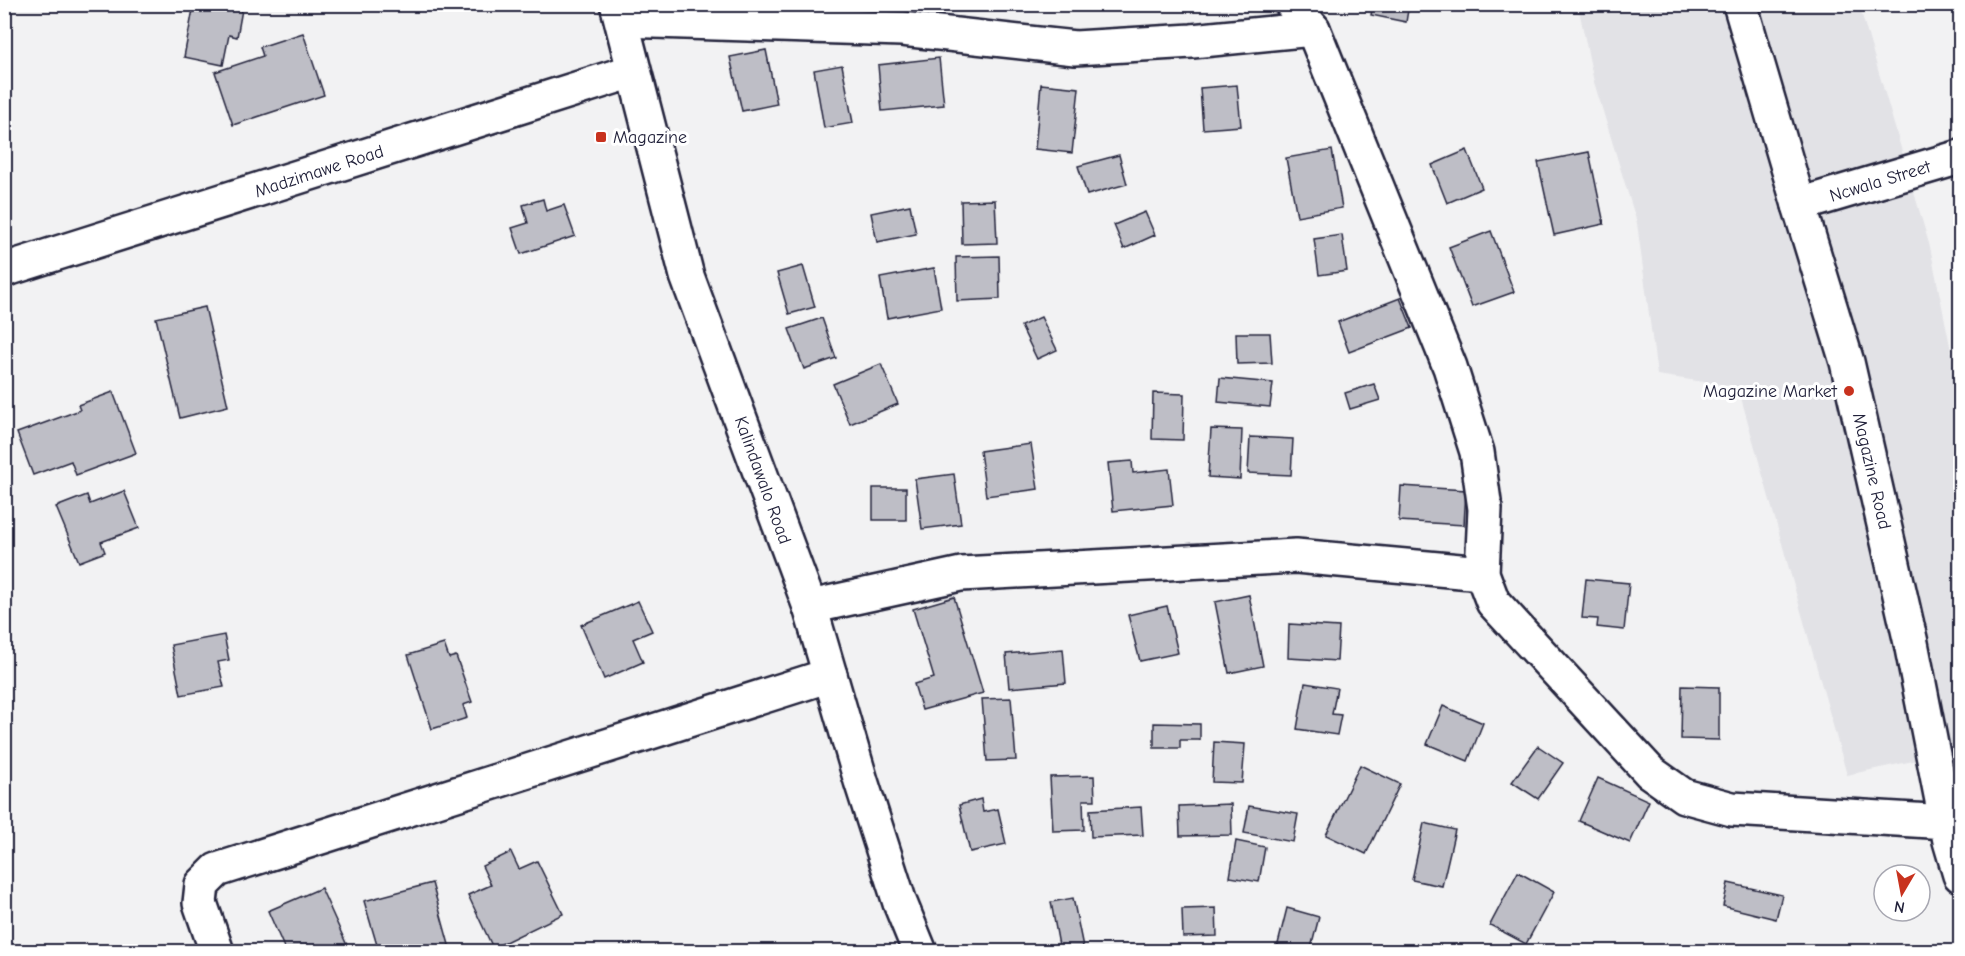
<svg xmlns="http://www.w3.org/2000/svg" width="1965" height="956" viewBox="0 0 1965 956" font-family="'Comic Neue',sans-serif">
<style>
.built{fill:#e2e2e6}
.building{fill:#bebec6;stroke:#22223b;stroke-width:1.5}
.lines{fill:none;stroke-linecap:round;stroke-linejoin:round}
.minor-casing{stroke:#22223b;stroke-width:38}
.tertiary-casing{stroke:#22223b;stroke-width:38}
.minor{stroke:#fff;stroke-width:33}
.tertiary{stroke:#fff;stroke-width:33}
.poi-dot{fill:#c8321e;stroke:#fff;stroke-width:2}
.labels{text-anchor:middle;stroke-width:6;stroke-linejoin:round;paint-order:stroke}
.poi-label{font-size:18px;fill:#22223b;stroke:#fff;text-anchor:start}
.street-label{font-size:18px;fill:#22223b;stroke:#fff}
</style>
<rect width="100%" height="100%" fill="#f2f2f3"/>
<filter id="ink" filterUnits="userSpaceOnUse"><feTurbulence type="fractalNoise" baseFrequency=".0167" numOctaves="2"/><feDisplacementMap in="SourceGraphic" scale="12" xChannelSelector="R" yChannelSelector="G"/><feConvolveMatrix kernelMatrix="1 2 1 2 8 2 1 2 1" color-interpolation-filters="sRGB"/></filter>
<g filter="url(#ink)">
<path class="built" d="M1578,5H1859L1930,247L1960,395V751L1847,775L1738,387L1657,375L1637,223L1594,82Z"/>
<g class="building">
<path d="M194,4H243L237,37L229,35L223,65L184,57Z"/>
<path d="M1373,4H1409L1406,22L1371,15Z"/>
<path d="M303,33L324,95L233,125L215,72L263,56L260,47Z"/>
<path d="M766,50L777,104L742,111L730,57Z"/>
<path d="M939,58L944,105L882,111L878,65Z"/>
<path d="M842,65L853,123L824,128L814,70Z"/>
<path d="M1041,84L1079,88L1072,153L1035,149Z"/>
<path d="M1237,85L1241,126L1203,129L1200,88Z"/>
<path d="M1332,150L1342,208L1297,216L1286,158Z"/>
<path d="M1467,150L1482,188L1447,203L1432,165Z"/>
<path d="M1589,152L1604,224L1554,235L1538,162Z"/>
<path d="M1119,155L1127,184L1087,195L1078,166Z"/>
<path d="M543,199L546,211L564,205L575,236L521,254L512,228L528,223L523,205Z"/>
<path d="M995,200L997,243L962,244L961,201Z"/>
<path d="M910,205L916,234L877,242L871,213Z"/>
<path d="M1145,212L1155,235L1124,249L1114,225Z"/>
<path d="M1491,231L1514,292L1472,307L1449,247Z"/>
<path d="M1342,235L1347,271L1319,275L1314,239Z"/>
<path d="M999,256L1000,299L957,301L956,257Z"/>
<path d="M803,266L815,307L789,314L777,273Z"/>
<path d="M934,268L941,308L887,318L880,278Z"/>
<path d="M1400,298L1412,328L1349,352L1338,322Z"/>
<path d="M205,307L228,406L180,418L156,318Z"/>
<path d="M1041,317L1057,350L1037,359L1021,326Z"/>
<path d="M822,318L836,358L804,369L789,329Z"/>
<path d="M1236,333H1270L1272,363L1237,364Z"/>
<path d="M881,364L898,404L850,424L833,384Z"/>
<path d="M1220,378L1273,383L1270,407L1218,402Z"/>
<path d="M1374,384L1380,400L1350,409L1345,393Z"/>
<path d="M113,392L136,453L76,475L71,461L33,475L17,433L80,410L78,405Z"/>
<path d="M1153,393L1184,394L1183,440L1152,439Z"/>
<path d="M1211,429L1242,430L1240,479L1208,477Z"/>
<path d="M1250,437L1293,439L1291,475L1248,473Z"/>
<path d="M1031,444L1038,489L986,496L980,451Z"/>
<path d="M1132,461L1133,473L1169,469L1173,505L1113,511L1108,463Z"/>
<path d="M954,474L961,524L922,529L915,479Z"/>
<path d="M1401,486L1466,490L1464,525L1399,521Z"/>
<rect x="873" y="488" width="33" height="32"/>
<path d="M124,491L139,528L101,542L105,552L79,562L56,507L87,495L90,504Z"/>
<path d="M1586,579L1629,583L1624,630L1597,627L1598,619L1582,618Z"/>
<path d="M1249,595L1263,666L1229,673L1215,602Z"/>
<path d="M954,597L983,693L922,710L914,684L934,678L913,609Z"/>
<path d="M638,601L652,631L633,639L643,662L604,679L581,625Z"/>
<path d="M1167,606L1178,653L1140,661L1128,615Z"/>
<path d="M1289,624L1339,627L1337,661L1288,658Z"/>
<path d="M224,635L229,660L218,662L224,687L181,695L171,645Z"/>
<path d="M444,644L449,658L456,656L472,702L463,705L467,718L432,729L408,655Z"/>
<path d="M1063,649L1066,683L1009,688L1006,654Z"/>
<path d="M1305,683L1337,688L1332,714L1341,715L1337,735L1297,729Z"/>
<path d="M1682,686L1719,687V740L1681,739Z"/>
<path d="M1011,698L1016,760L987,761L982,699Z"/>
<path d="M1443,706L1483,723L1468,761L1427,744Z"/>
<path d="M1154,723L1200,724V740H1180V748H1154Z"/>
<path d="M1214,742L1245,744L1242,783L1212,782Z"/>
<path d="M1538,746L1563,763L1538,799L1512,782Z"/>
<path d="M1360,765L1400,784L1366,854L1326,835Z"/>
<path d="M1094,776L1095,800H1083L1084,830L1053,831L1050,777Z"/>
<path d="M1598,778L1649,801L1630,843L1579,821Z"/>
<path d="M981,799L983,812L998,809L1006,844L970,852L959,805Z"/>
<path d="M1231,804L1232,835L1180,836L1179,806Z"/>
<path d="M1249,806L1298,814L1293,842L1244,833Z"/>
<path d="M1141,807L1143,835L1091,837L1090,810Z"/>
<path d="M1424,823L1455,830L1442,886L1412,880Z"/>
<path d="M1236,841L1265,847L1259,882L1230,877Z"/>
<path d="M511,852L519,869L537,861L563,914L493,948L468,895L491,885L482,866Z"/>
<path d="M1518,872L1554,892L1526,944L1490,925Z"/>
<path d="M432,883L451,952H379L364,901Z"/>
<path d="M1728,883L1782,895L1776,919L1723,906Z"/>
<path d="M321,888L350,952H286L268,911Z"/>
<path d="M1073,898L1083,947L1060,951L1051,902Z"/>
<path d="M1216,908L1217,936L1183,937L1182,909Z"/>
<path d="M1287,908L1319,917L1310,952H1276Z"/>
</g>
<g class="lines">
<defs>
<g id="minor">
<path d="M1292,4L1313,29L1450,367L1477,452L1485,509L1482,573L1493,602L1650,772L1684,796L1732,809L1947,822"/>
<path d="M1740,4L1799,205L1847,362L1911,643L1950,841L1960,875"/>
<path d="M622,20L902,29L1075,48L1192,41L1313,29"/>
<path d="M1799,205L1960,157"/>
<path d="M4,270L633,71"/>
<path d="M810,607L961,574L1296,556L1482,573"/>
<path d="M217,952L200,903L202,885L217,870L830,675"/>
</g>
<path id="tertiary" d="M617,4L687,276L810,607L861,781L900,903L920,952"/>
</defs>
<use href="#minor" class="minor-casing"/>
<use href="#tertiary" class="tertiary-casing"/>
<use href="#minor" class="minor"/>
<use href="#tertiary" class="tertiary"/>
</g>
</g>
<g class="poi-dot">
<rect x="595" y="131" width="12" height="12" rx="3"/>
<circle cx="1849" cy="391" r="6"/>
</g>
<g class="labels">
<g class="poi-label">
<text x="613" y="143">Magazine</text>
<text x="1837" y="397" text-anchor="end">Magazine Market</text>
</g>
<g class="street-label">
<text transform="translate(319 171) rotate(-18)" y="6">Madzimawe Road</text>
<text transform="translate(1880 181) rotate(-17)" y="6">Ncwala Street</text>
<text transform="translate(1872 471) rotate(77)" y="6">Magazine Road</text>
<text transform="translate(763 480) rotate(70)" y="6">Kalindawalo Road</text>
</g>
</g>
<rect width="1965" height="956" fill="none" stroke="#fff" stroke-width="24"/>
<rect x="12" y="12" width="1941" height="932" fill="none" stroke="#22223b" stroke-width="2" filter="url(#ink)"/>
<g transform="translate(1902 893) rotate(190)"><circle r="28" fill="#ffffff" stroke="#a7a7b1" stroke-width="1.5"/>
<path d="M0-4.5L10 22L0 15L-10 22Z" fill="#c8321e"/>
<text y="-9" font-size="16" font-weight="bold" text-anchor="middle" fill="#22223b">N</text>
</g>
</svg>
